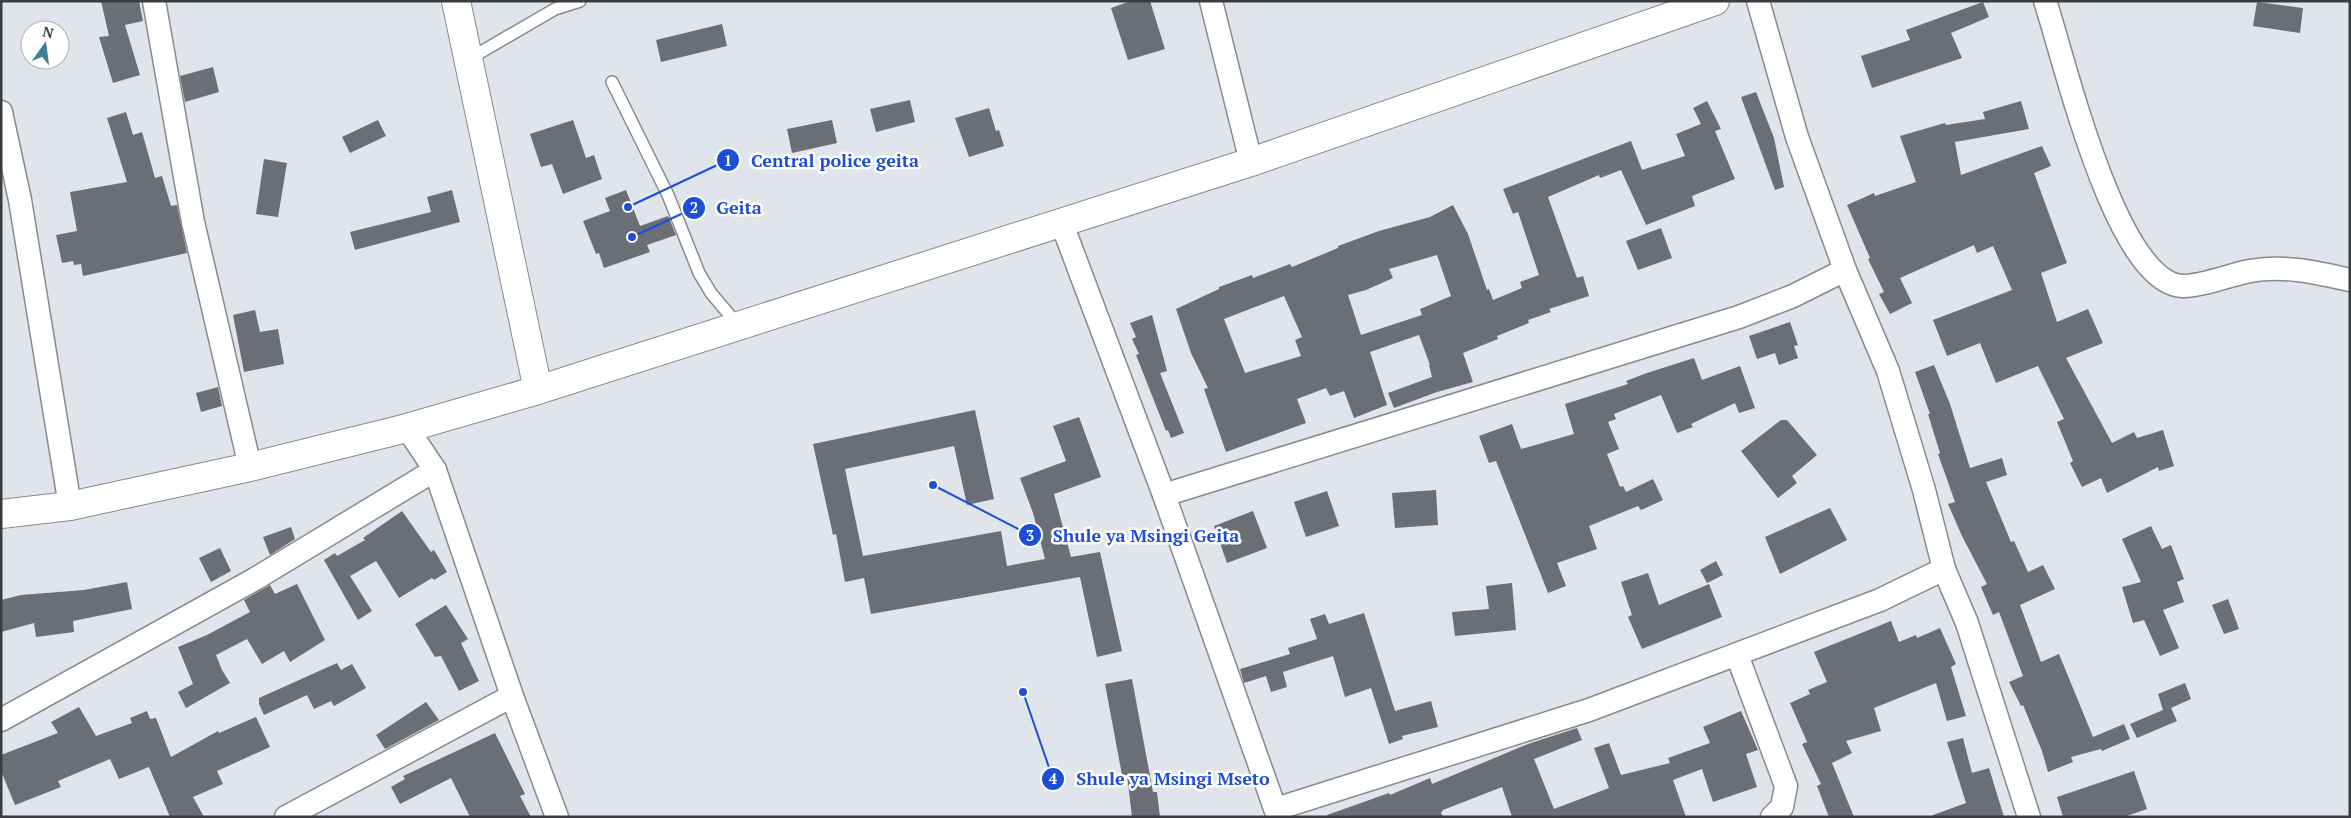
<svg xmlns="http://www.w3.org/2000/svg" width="2351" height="818" viewBox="0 0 2351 818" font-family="'PT Serif',serif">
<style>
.building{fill:#6b6f75;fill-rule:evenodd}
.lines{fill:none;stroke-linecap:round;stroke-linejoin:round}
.lane-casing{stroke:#868a91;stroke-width:14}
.street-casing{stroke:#868a91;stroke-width:25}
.secondary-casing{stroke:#868a91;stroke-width:30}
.lane{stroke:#fff;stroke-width:11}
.street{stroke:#fff;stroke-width:22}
.secondary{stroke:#fff;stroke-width:28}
.leader{fill:none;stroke:#1d4ed8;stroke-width:2}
.callout-dot{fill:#1d4ed8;stroke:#fff;stroke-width:2}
.mark-label{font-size:15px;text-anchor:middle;font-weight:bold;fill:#fff}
.callout-label{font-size:18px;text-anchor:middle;font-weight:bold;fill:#1d4ed8;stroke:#fff;stroke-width:5;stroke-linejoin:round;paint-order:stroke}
</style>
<rect width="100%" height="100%" fill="#e0e4eb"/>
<g class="building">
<path d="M101,1H139L143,21L125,25L140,75L113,83L99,37L109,36Z"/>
<path d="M1131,1H1150L1165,49L1128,60L1111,8Z"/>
<path d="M1983,2L1989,17L1951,33L1962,58L1872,88L1861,56L1910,40L1906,30Z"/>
<path d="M2257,2L2303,8L2300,33L2253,26Z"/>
<path d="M722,24L727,46L661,62L656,40Z"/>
<path d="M213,67L219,92L185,102L180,76Z"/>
<path d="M1756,92L1774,138L1784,187L1775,190L1741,97Z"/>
<path d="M910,100L915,122L876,132L870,109Z"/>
<path d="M1707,101L1721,129L1715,131L1735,179L1692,196L1695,206L1646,225L1621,170L1600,178L1599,175L1548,197L1577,278L1583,276L1589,296L1549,309L1551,312L1528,320L1529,323L1497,336L1498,339L1463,353L1473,382L1437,392L1394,408L1388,393L1432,377L1429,365H1430L1419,335L1370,352L1387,405L1354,418L1344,391L1330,396L1326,388L1297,399L1306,423L1226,452L1204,389L1208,388L1191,353L1176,309L1219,289V287L1252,275L1253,278L1290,264L1292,267L1338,248V246L1379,231L1430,217L1453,205L1468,234L1487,290L1489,289L1493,300L1522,288L1520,282L1539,275L1518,212L1513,214L1503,189L1631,141L1642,170L1685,156L1676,134L1701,124L1693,108ZM1437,255L1451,296L1420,309L1422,315L1361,335L1348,295L1366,290L1393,278L1389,269ZM1284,296L1302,337L1295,340L1301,356L1245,373L1224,319Z"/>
<path d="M2021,101L2029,129L1955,142L1961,175L2042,146L2051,166L2034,173L2067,263L2041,273L2057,322L2088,309L2103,343L2066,358L2112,443L2134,432L2137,438L2163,430L2174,466L2159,471L2158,467L2107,493L2101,478L2082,487L2070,463L2073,461L2057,422L2064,419L2038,366L1996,383L1980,343L1947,356L1933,320L2012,290L1993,246L1977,253L1974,245L1900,278L1912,303L1890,314L1879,294L1884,292L1868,259L1870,258L1847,205L1874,193L1875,196L1916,182L1900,136L1945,123L1946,125L1985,119L1983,112Z"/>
<path d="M989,108L996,131L999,130L1004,146L969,157L955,118Z"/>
<path d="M126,112L133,135L142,132L155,178L162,176L171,206L177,205L187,253L83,276L81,264L74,265L73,261L62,263L56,235L77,231L70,192L127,182L107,118Z"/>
<path d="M378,120L386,136L350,153L342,137Z"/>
<path d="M573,120L586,158L594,155L602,179L563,194L552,164L541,167L530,134Z"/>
<path d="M832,120L837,143L792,153L787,129Z"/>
<path d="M264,159L287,163L278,217L256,214Z"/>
<path d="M452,190L460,222L355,250L350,232L431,212L427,197Z"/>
<path d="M626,190L640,226L668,216L676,235L647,245L650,252L604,268L599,253L596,254L583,221L610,211L605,198Z"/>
<path d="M1661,228L1672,258L1638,270L1626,241Z"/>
<path d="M255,310L260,332L278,329L284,364L244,372L233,315Z"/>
<path d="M1152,315L1167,371L1160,373L1184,433L1171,438L1168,430L1166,431L1136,355L1139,354L1132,339L1136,337L1130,323Z"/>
<path d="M1790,322L1798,345L1794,346L1798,358L1779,365L1775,353L1757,359L1749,336Z"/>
<path d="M1694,358L1702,380L1740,366L1755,408L1739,413L1735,403L1691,424L1693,427L1677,433L1661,395L1614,414L1616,419L1608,422L1619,449L1607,454L1620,487L1623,486L1626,492L1653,479L1663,500L1641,510L1638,506L1589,526L1597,549L1557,563L1566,586L1548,593L1496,461L1489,463L1479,436L1512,424L1521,449L1574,434L1565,404L1628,384L1626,381L1644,374Z"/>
<path d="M1934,365L1950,404L1970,468L2002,458L2007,475L1986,482L2011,542L2014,541L2028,572L2043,565L2055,589L2020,605L2041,662L2059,654L2093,737L2124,724L2130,739L2102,751L2101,749L2071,757L2073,762L2048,772L2042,751L2023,705L2021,706L2009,682L2023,676L1999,612L1993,615L1981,587L1987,584L1962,536L1948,504L1955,502L1938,454L1940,453L1928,414H1930L1915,372Z"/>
<path d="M218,387L222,406L201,412L196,393Z"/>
<path d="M975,410L994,499L967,505L954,446L845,469L863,556L1001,531L1007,566L1045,559L1033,513L1020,478L1066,461L1053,426L1079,417L1101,477L1054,494L1071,557L1100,552L1122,651L1097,657L1080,577L871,614L864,578L845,582L836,534L833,535L813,444Z"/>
<path d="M1781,420H1787L1817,455L1792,476L1797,483L1778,498L1741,451Z"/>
<path d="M1436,490L1438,525L1395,528L1392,493Z"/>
<path d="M1327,491L1339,526L1306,537L1294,502Z"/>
<path d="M1830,508L1847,540L1780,574L1765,537Z"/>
<path d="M402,511L431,552L434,550L447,572L434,580L432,578L399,598L376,561L350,576L372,611L358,620L324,560L335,553L337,556L365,540L363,538Z"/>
<path d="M1253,511L1267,548L1227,563L1214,526Z"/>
<path d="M2151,526L2162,549L2171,545L2184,579L2177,582L2184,602L2163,610L2179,648L2160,656L2144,620L2133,623L2122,587L2141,582L2122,539Z"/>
<path d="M291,527L295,539L270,555L263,537Z"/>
<path d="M220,548L231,571L211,582L199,558Z"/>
<path d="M1716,561L1723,575L1707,583L1700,570Z"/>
<path d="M1648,573L1659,605L1709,584L1722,617L1642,649L1628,617L1632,615L1621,582Z"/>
<path d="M127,582L132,609L73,621L74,632L36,637L34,623L1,632V600L21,595L84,590Z"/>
<path d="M1512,583L1516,630L1455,636L1452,612L1489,609L1486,586Z"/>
<path d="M297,584L325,640L290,662L284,651L262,664L247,639L216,655L222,670L230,683L186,708L178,692L193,684L178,647L207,635L250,612L244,600L270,585L275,594Z"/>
<path d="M2228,599L2239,629L2224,634L2212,605Z"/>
<path d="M446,605L468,639L461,643L479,681L459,691L441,656L435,657L415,624Z"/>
<path d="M1364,613L1395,711L1431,701L1438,727L1402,736L1403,739L1389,744L1371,688L1345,697L1333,656L1283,672L1287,687L1271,692L1266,676L1244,683L1240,669L1290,654L1288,648L1317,639L1310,619L1325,614L1329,624Z"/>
<path d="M1891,621L1899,642L1916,635L1917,638L1940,628L1956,664L1951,667L1966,716L1947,721L1936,683L1874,708L1881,731L1846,741L1852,753L1832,763L1854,817H1829L1817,786L1821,784L1802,744L1807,742L1790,703L1810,694L1808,690L1827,682L1814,652Z"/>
<path d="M337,663L341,670L352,664L366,688L334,706L331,701L314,709L307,695L264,715L259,704V698Z"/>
<path d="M1132,679L1153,792H1157L1160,817H1132L1127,775H1122L1105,684Z"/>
<path d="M2185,683L2191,699L2171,708L2177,721L2137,738L2130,724L2163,710L2158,694Z"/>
<path d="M426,702L439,720L385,749L376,735Z"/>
<path d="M79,707L96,736L132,723L130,718L147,711L150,719L156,718L171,757L218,731L219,733L256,717L270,747L217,771L223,784L193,797L204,817H170L149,767L119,779L110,759L58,781L61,787L15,805L1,771V755L58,733L51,722Z"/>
<path d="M1741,711L1758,750L1746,754L1757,787L1713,802L1702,769L1673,780L1686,817H1512L1502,787L1443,810L1441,813L1443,817H1328L1327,815L1389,793L1390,795L1430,778L1432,784L1528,744L1577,728L1582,740L1534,759L1554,809L1609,788L1594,748L1609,743L1621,775L1670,763L1668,758L1710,743L1703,727Z"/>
<path d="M495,733L525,794L520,796L531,817H470L451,778L400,804L391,787L405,779L403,776Z"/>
<path d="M1963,738L1972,773L1989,768L2004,817H1933V815L1966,803L1947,742Z"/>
<path d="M2134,771L2147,809L2124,817H2063L2057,797Z"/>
</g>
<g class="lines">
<defs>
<g id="lane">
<path d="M469,59L555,9L580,1"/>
<path d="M612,82L668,195L699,273L711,293L738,325"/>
</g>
<g id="street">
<path d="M154,1L193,222L250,467"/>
<path d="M1211,1L1251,162"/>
<path d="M1758,1L1797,137L1845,270L1888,371L1924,490L1944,569L1967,623L2029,817"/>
<path d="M2045,1C2064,57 2115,282 2182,286C2197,287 2228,276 2245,272C2280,264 2315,272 2350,280"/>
<path d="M1,112L20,200L70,506"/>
<path d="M1062,224L1164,495L1278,817"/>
<path d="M407,428L435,470L512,696L557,817"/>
<path d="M1164,495L1739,317L1793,296L1845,270"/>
<path d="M1737,655L1786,786L1782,807L1772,817"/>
<path d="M1,720L255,579L435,470"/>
<path d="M1276,809L1589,710L1880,600L1944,569"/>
<path d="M286,817L512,696"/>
</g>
<g id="secondary">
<path d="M456,1L538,390"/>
<path d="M1,514L70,506L250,467L407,428L538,390L1251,162L1715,1"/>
</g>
</defs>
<use href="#lane" class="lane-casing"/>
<use href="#street" class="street-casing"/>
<use href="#secondary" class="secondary-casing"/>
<use href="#lane" class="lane"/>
<use href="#street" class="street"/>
<use href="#secondary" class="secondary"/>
</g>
<path class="leader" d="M628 207L728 160M632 237L694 208M933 485L1030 535M1023 692L1053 779"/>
<g class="callout-dot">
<circle cx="628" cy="207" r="5"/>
<circle cx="632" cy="237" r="5"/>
<circle cx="933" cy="485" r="5"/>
<circle cx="1023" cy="692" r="5"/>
<circle cx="728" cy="160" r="12"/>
<circle cx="694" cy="208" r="12"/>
<circle cx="1030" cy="535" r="12"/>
<circle cx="1053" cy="779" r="12"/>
</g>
<g class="mark-label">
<text x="728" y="166">1</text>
<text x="694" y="213">2</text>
<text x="1030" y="541">3</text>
<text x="1053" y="784">4</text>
</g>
<g class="callout-label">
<text x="835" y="167">Central police geita</text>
<text x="739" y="214">Geita</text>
<text x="1146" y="542">Shule ya Msingi Geita</text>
<text x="1173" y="785">Shule ya Msingi Mseto</text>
</g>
<rect width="2351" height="818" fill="none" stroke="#3a3c3f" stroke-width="5"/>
<g transform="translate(45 45) rotate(14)"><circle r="24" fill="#ffffff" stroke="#b0b1b2"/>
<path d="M0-4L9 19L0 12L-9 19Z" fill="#3f7e93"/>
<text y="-8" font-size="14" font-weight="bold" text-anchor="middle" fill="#3a3c3f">N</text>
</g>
</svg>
